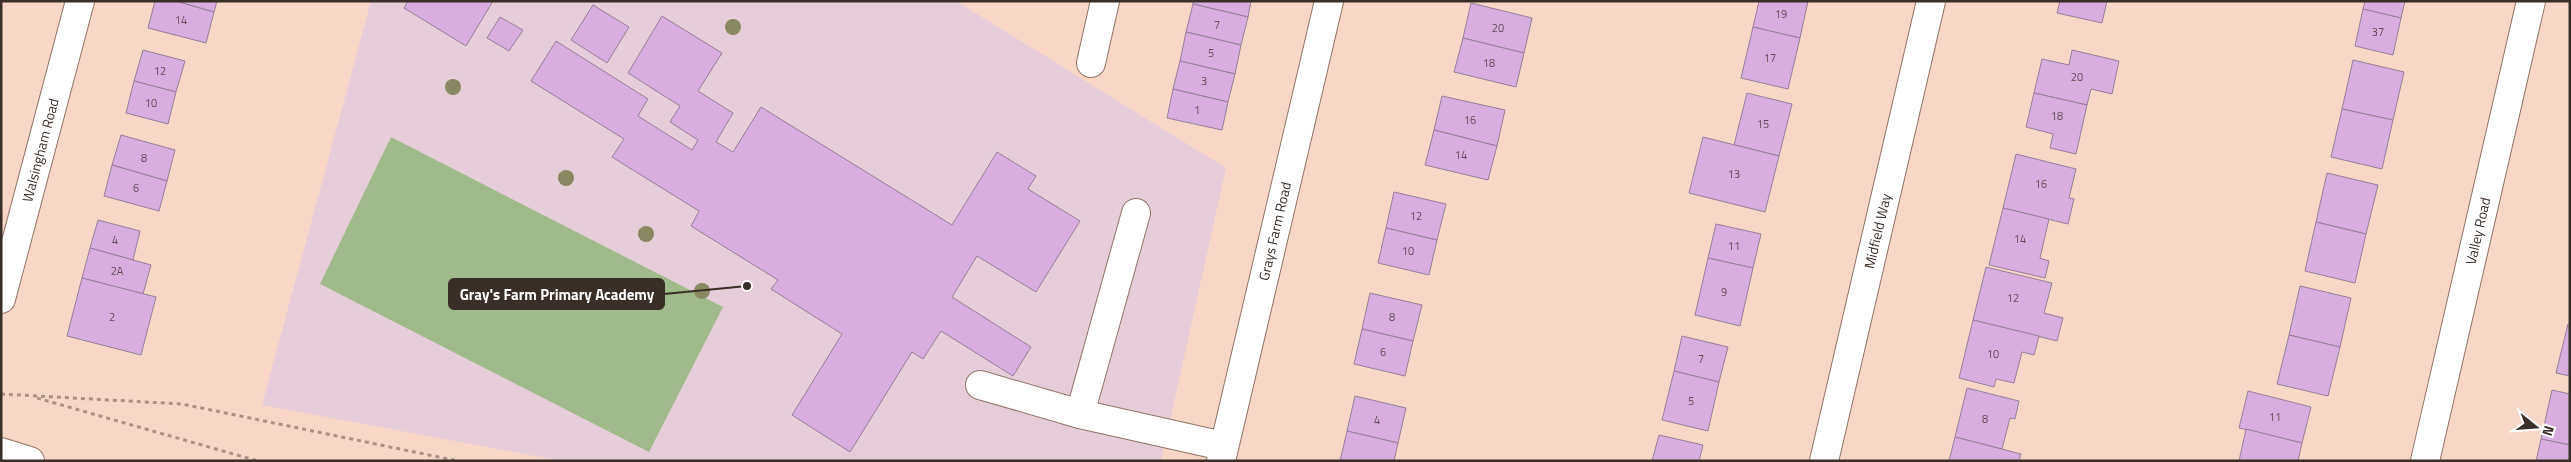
<svg xmlns="http://www.w3.org/2000/svg" width="2571" height="462" viewBox="0 0 2571 462" font-family="'Titillium Web',sans-serif">
<style>
.education{fill:#e5ced9}
.green{fill:#a1ba8c}
.building{fill:#d8aede;stroke:#958198}
.lines{fill:none;stroke-linecap:round;stroke-linejoin:round}
.minor-casing{stroke:#907366;stroke-width:30}
.major-casing{stroke:#907366;stroke-width:30}
.path{stroke:#aa9287;stroke-width:3;stroke-dasharray:4 4;stroke-linecap:butt}
.minor{stroke:#fff;stroke-width:28}
.major{stroke:#fff;stroke-width:28}
.tree{fill:#888862}
.labels{text-anchor:middle;stroke-width:5;stroke-linejoin:round;paint-order:stroke}
.number-label{font-size:11px;fill:#624e56}
.street-label{font-size:14px;fill:#3a2e28;stroke:#fff}
.leader{fill:none;stroke:#3a2e28;stroke-width:2}
.callout-dot{fill:#3a2e28;stroke:#fff;stroke-width:2}
.callout{fill:#3a2e28;stroke:#3a2e28;stroke-width:2}
.callout-label{font-size:15px;text-anchor:middle;font-weight:bold;fill:#fff}
</style>
<rect width="100%" height="100%" fill="#f8d7c8"/>
<path class="education" d="M371,1H956L1226,168L1161,461H562L262,405Z"/>
<path class="green" d="M391,137L723,307L649,452L320,284Z"/>
<g class="building">
<path d="M155,1H176L214,12L206,43L148,28Z"/>
<path d="M176,1H217L214,12Z"/>
<path d="M408,1H493L466,46L404,8Z"/>
<path d="M1193,1H1251L1248,17L1193,4Z"/>
<path d="M1759,1H1808L1800,38L1753,27Z"/>
<path d="M2060,1H2107L2102,23L2057,13Z"/>
<path d="M2365,1H2405L2401,18L2363,9Z"/>
<path d="M1471,3L1532,18L1524,53L1463,38Z"/>
<path d="M1193,4L1248,17L1241,45L1186,32Z"/>
<path d="M593,5L629,27L607,63L571,40Z"/>
<path d="M2363,9L2401,18L2393,55L2355,46Z"/>
<path d="M662,16L722,53L698,91L733,113L716,142L733,152L761,107L952,225L997,152L1036,176L1028,189L1080,221L1036,292L977,256L952,297L1031,347L1013,376L941,331L923,359L912,352L850,452L792,415L842,334L771,289L778,280L691,226L699,211L612,157L624,139L531,81L556,41L648,99L638,116L692,150L698,140L670,122L680,106L628,73Z"/>
<path d="M500,17L523,30L509,51L487,38Z"/>
<path d="M1753,27L1800,38L1788,89L1741,78Z"/>
<path d="M1186,32L1241,45L1235,74L1180,61Z"/>
<path d="M1463,38L1524,53L1516,87L1454,72Z"/>
<path d="M143,50L185,61L176,92L134,81Z"/>
<path d="M2072,50L2119,61L2112,94L2091,89L2087,105L2034,93L2042,59L2069,65Z"/>
<path d="M2353,60L2404,72L2393,120L2342,109Z"/>
<path d="M1180,61L1235,74L1228,102L1173,89Z"/>
<path d="M134,81L176,92L168,124L126,113Z"/>
<path d="M1173,89L1228,102L1222,130L1167,118Z"/>
<path d="M1747,93L1792,104L1779,156L1734,145Z"/>
<path d="M2034,93L2087,105L2076,154L2050,148L2053,134L2026,127Z"/>
<path d="M1442,96L1505,110L1497,146L1434,130Z"/>
<path d="M2342,109L2393,120L2382,169L2331,157Z"/>
<path d="M1434,130L1497,146L1488,180L1425,165Z"/>
<path d="M121,135L175,150L167,181L112,165Z"/>
<path d="M1703,137L1779,156L1765,212L1689,193Z"/>
<path d="M2016,154L2076,169L2069,198L2074,199L2068,224L2003,208Z"/>
<path d="M112,165L167,181L159,211L104,196Z"/>
<path d="M2327,173L2378,185L2366,234L2316,222Z"/>
<path d="M1394,192L1446,204L1437,240L1386,228Z"/>
<path d="M2003,208L2049,219L2040,258L2049,261L2045,278L1989,265Z"/>
<path d="M98,220L140,231L133,260L90,248Z"/>
<path d="M2316,222L2366,234L2355,283L2305,271Z"/>
<path d="M1716,224L1761,234L1753,268L1708,258Z"/>
<path d="M1386,228L1437,240L1429,275L1378,263Z"/>
<path d="M90,248L151,265L143,294L82,278Z"/>
<path d="M1708,258L1753,268L1740,326L1695,315Z"/>
<path d="M1986,267L2052,283L2044,313L2063,318L2057,341L1973,320Z"/>
<path d="M82,278L156,297L141,355L67,336Z"/>
<path d="M2300,286L2351,298L2340,347L2289,335Z"/>
<path d="M1370,293L1422,305L1413,341L1362,329Z"/>
<path d="M1973,320L2039,336L2034,355L2022,352L2014,383L1996,379L1994,387L1959,378Z"/>
<path d="M2568,324L2570,325V376L2556,373Z"/>
<path d="M1362,329L1413,341L1405,376L1354,364Z"/>
<path d="M2289,335L2340,347L2328,396L2277,384Z"/>
<path d="M1682,336L1728,347L1719,382L1674,371Z"/>
<path d="M1674,371L1719,382L1708,431L1662,420Z"/>
<path d="M1967,388L2019,401L2015,419L2010,418L2002,449L1955,437Z"/>
<path d="M2552,390L2570,394V445L2541,439Z"/>
<path d="M2248,391L2311,407L2302,443L2239,428Z"/>
<path d="M1355,396L1406,408L1398,443L1347,431Z"/>
<path d="M2246,429L2302,443L2298,461H2239Z"/>
<path d="M1347,431L1398,443L1394,461H1340Z"/>
<path d="M1659,435L1703,445L1699,461H1652Z"/>
<path d="M1955,437L2021,454L2019,461H1949Z"/>
<path d="M2541,439L2570,445V461H2536Z"/>
</g>
<g class="lines">
<defs>
<g id="minor">
<path d="M1091,63L1105,1"/>
<path id="s1" d="M1,299L80,1"/>
<path d="M980,385L1080,414L1223,446"/>
<path d="M1080,414L1136,213"/>
<path id="s2" d="M1221,461L1329,1"/>
<path id="s3" d="M1824,461L1931,1"/>
<path id="s4" d="M2425,461L2531,1"/>
</g>
<path id="major" d="M1,452L30,461"/>
</defs>
<use href="#minor" class="minor-casing"/>
<use href="#major" class="major-casing"/>
<g class="path">
<path d="M1,394L182,404L458,461"/>
<path d="M37,398L258,461"/>
</g>
<use href="#minor" class="minor"/>
<use href="#major" class="major"/>
</g>
<g class="tree">
<circle cx="733" cy="27" r="8"/>
<circle cx="453" cy="87" r="8"/>
<circle cx="566" cy="178" r="8"/>
<circle cx="646" cy="234" r="8"/>
<circle cx="702" cy="291" r="8"/>
</g>
<g class="labels">
<g class="number-label">
<text x="1781" y="18">19</text>
<text x="181" y="24">14</text>
<text x="1217" y="29">7</text>
<text x="1498" y="32">20</text>
<text x="2378" y="36">37</text>
<text x="1211" y="57">5</text>
<text x="1770" y="62">17</text>
<text x="1489" y="67">18</text>
<text x="160" y="75">12</text>
<text x="2077" y="81">20</text>
<text x="1204" y="85">3</text>
<text x="151" y="107">10</text>
<text x="1197" y="114">1</text>
<text x="2057" y="120">18</text>
<text x="1470" y="124">16</text>
<text x="1763" y="128">15</text>
<text x="1461" y="159">14</text>
<text x="144" y="162">8</text>
<text x="1734" y="178">13</text>
<text x="2041" y="188">16</text>
<text x="136" y="192">6</text>
<text x="1416" y="220">12</text>
<text x="2020" y="243">14</text>
<text x="115" y="244">4</text>
<text x="1734" y="250">11</text>
<text x="1408" y="255">10</text>
<text x="117" y="275">2A</text>
<text x="1724" y="296">9</text>
<text x="2013" y="302">12</text>
<text x="112" y="321">2</text>
<text x="1392" y="321">8</text>
<text x="1383" y="356">6</text>
<text x="1993" y="358">10</text>
<text x="1701" y="363">7</text>
<text x="1691" y="405">5</text>
<text x="2275" y="421">11</text>
<text x="1985" y="423">8</text>
<text x="1377" y="424">4</text>
</g>
<g class="street-label">
<text dy="5" stroke="none"><textPath href="#s1" startOffset="154">Walsingham Road</textPath></text>
<text dy="5" stroke="none"><textPath href="#s2" startOffset="236">Grays Farm Road</textPath></text>
<text dy="5" stroke="none"><textPath href="#s3" startOffset="236">Midfield Way</textPath></text>
<text dy="5" stroke="none"><textPath href="#s4" startOffset="236">Valley Road</textPath></text>
</g>
</g>
<path class="leader" d="M747 286L664 294"/>
<circle class="callout-dot" cx="747" cy="286" r="5"/>
<rect class="callout" x="449" y="279" width="215" height="30" rx="5"/>
<g class="callout-label">
<text x="557" y="300">Gray's Farm Primary Academy</text>
</g>
<rect width="2571" height="462" fill="none" stroke="#3a2e28" stroke-width="5"/>
<g transform="translate(2536 427) rotate(107)" stroke="#ffffff" stroke-width="4" paint-order="stroke">
<path d="M0-4L9 19L0 12L-9 19Z" fill="#3a2e28"/>
<text y="-8" font-size="14" font-weight="bold" text-anchor="middle" fill="#3a2e28">N</text>
</g>
</svg>
